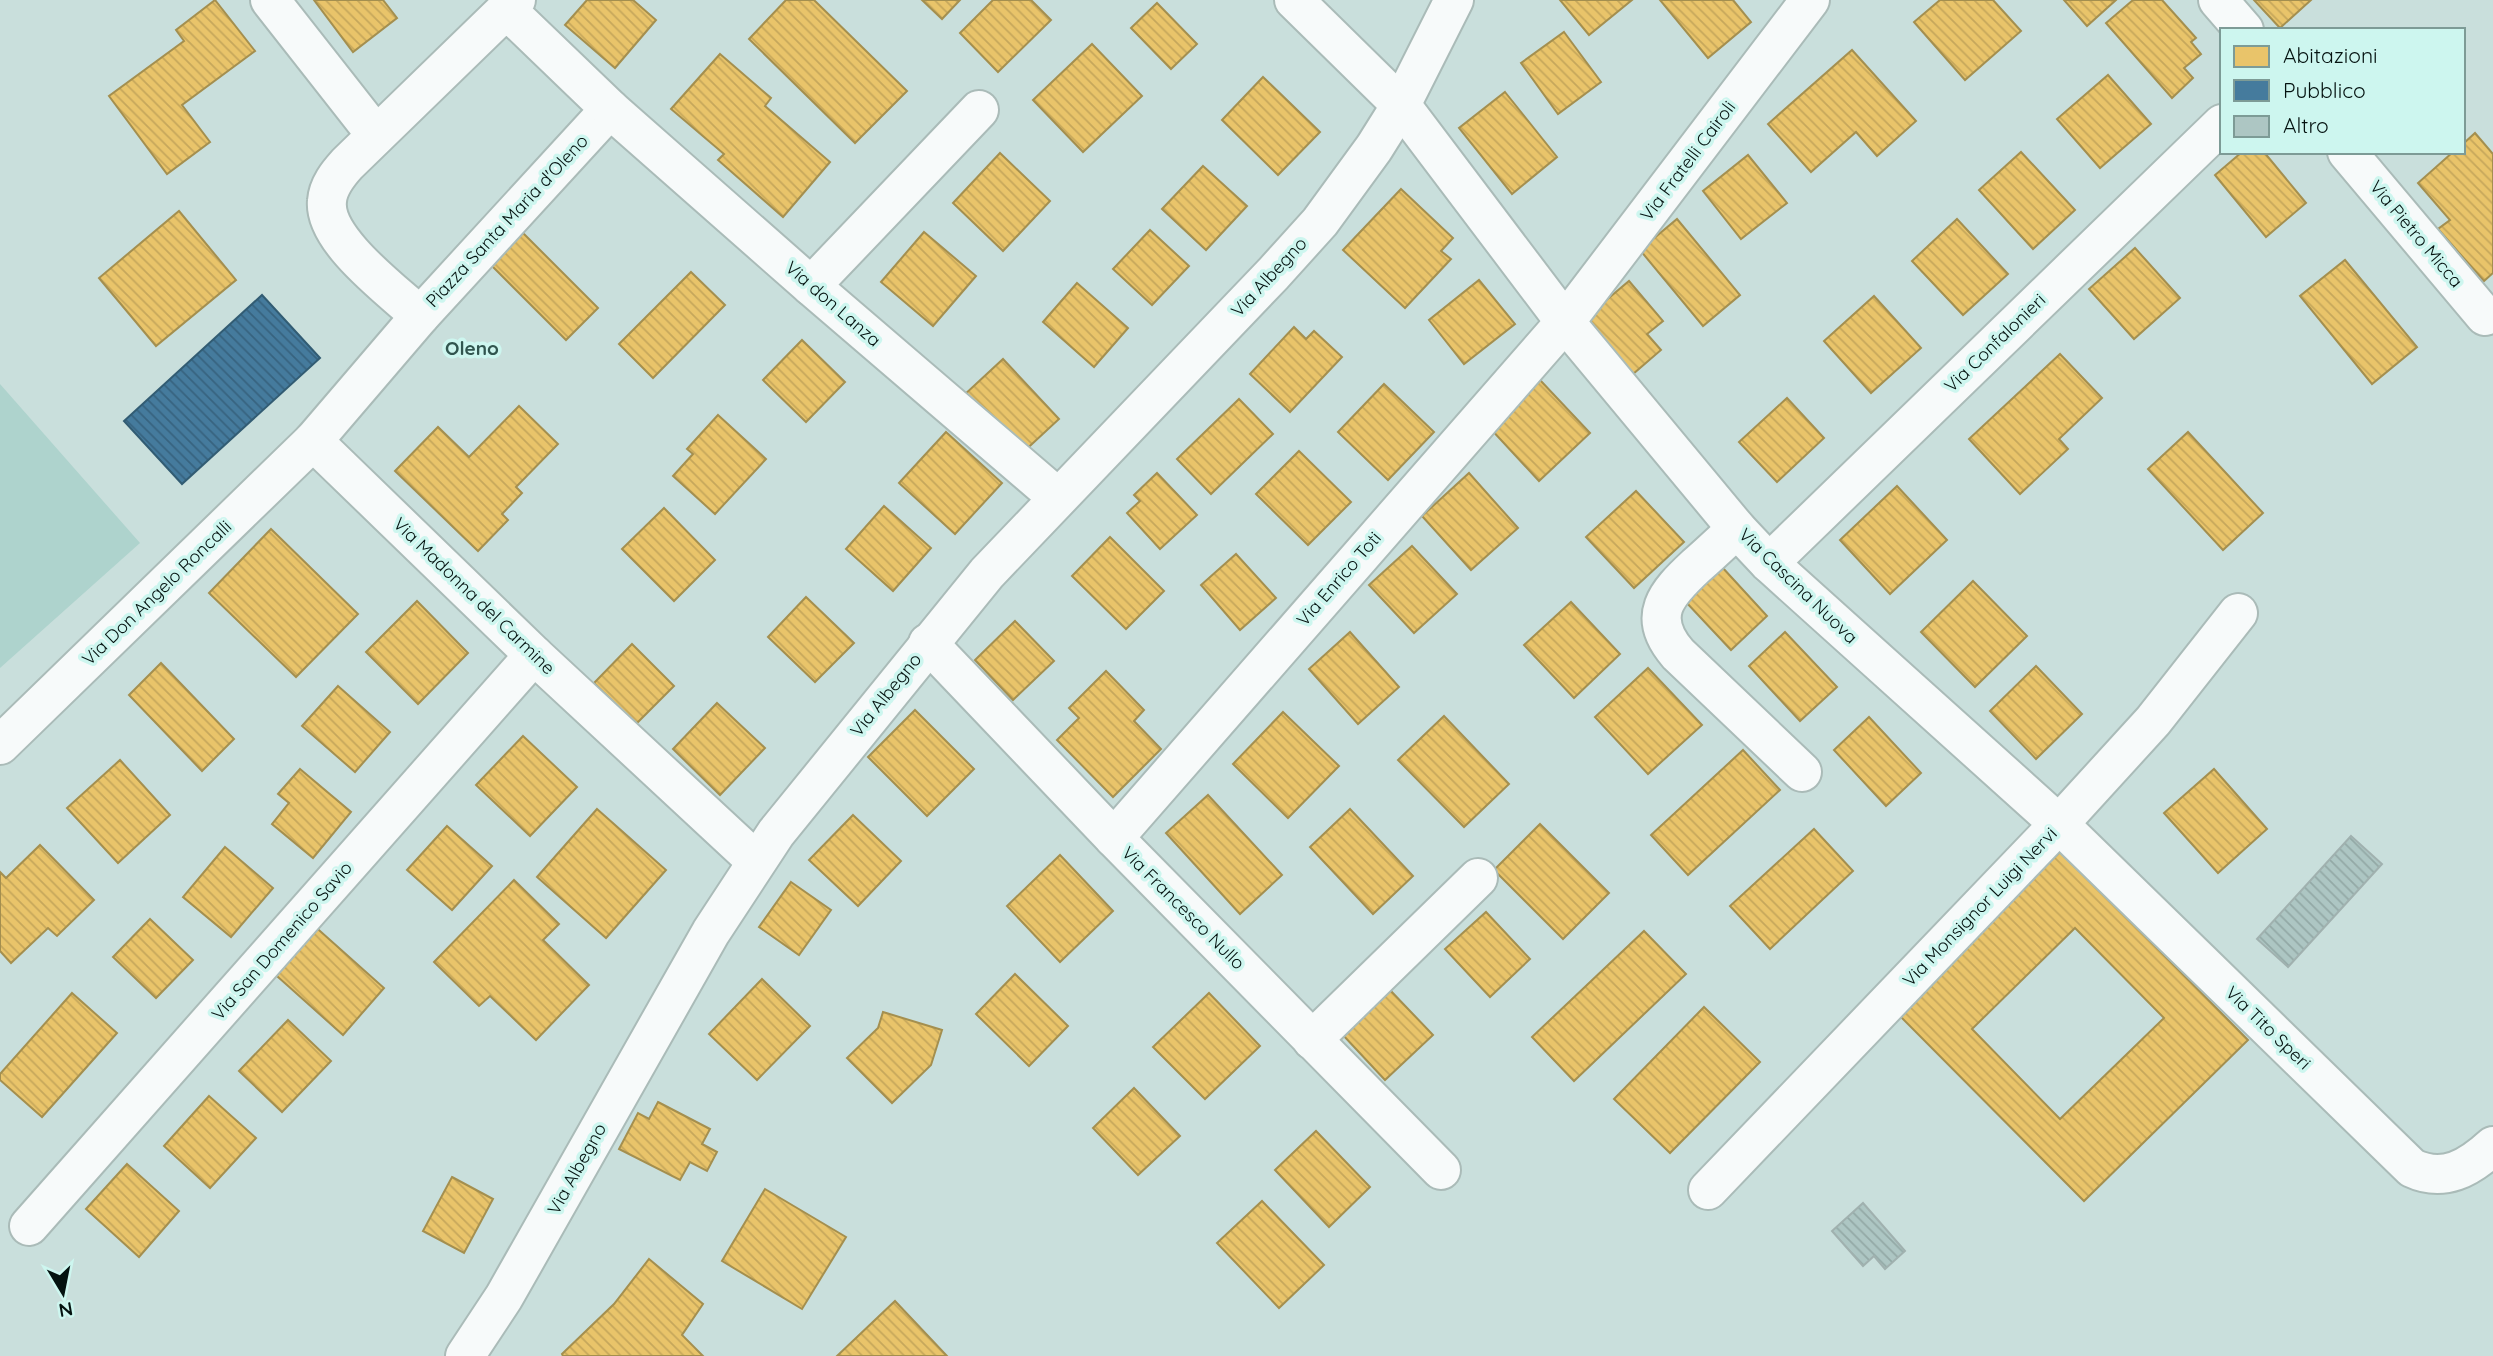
<svg xmlns="http://www.w3.org/2000/svg" width="2493" height="1356" viewBox="0 0 2493 1356" font-family="Quicksand,sans-serif">
<style>
.green{fill:#aed3cd}
.homes{fill:url(#homes-back-hatch);stroke:#a48f4f;stroke-width:2;fill-rule:evenodd}
.public{fill:url(#public-back-hatch);stroke:#325c73;stroke-width:2}
.building{fill:url(#building-back-hatch);stroke:#a0b1af;stroke-width:2}
.lines{fill:none;stroke-linecap:round;stroke-linejoin:round}
.minor-casing{stroke:#aabbb8;stroke-width:42}
.minor{stroke:#f7fafa;stroke-width:38}
.labels{text-anchor:middle;stroke-width:7;stroke-linejoin:round;paint-order:stroke}
.street-label{font-size:18px;fill:#041210;stroke:#cdf6ef}
.neighbourhood-label{font-size:19px;font-weight:bold;fill:#31554f;stroke:#cdf6ef}
</style>
<defs>
<pattern id="homes-back-hatch" width="6" height="6" patternUnits="userSpaceOnUse" patternTransform="scale(1.75)"><rect width="6" height="6" fill="#e9c46a"/><path d="M-1 5l2 2M0 0l6 6M5-1l2 2" fill="none" stroke="#c6a75b"/></pattern>
<pattern id="public-back-hatch" width="6" height="6" patternUnits="userSpaceOnUse" patternTransform="scale(1.75)"><rect width="6" height="6" fill="#457b9d"/><path d="M-1 5l2 2M0 0l6 6M5-1l2 2" fill="none" stroke="#37637f"/></pattern>
<pattern id="building-back-hatch" width="6" height="6" patternUnits="userSpaceOnUse" patternTransform="scale(1.75)"><rect width="6" height="6" fill="#adc6c3"/><path d="M-1 5l2 2M0 0l6 6M5-1l2 2" fill="none" stroke="#93a9a6"/></pattern>
</defs>
<rect width="100%" height="100%" fill="#c9dfdc"/>
<path class="green" d="M0,384L140,543L0,668Z"/>
<g class="homes">
<path d="M215,0L255,51L182,105L210,142L167,174L109,96L184,41L176,30Z"/>
<path d="M314,0H383L397,18L353,52Z"/>
<path d="M587,0H633L656,20L615,68L565,25Z"/>
<path d="M786,0H814L907,91L855,143L749,39Z"/>
<path d="M922,0H960L942,19Z"/>
<path d="M993,0H1031L1051,20L998,72L960,33Z"/>
<path d="M1560,0H1632L1589,35Z"/>
<path d="M1660,0H1733L1751,22L1708,58Z"/>
<path d="M1940,0H1993L2021,31L1965,80L1914,22Z"/>
<path d="M2064,0H2116L2087,26Z"/>
<path d="M2133,0H2162L2196,38L2191,42L2201,54L2184,68L2193,78L2172,98L2106,23Z"/>
<path d="M2254,0H2311L2280,28Z"/>
<path d="M1157,3L1197,44L1171,69L1131,28Z"/>
<path d="M1564,32L1601,82L1558,114L1521,63Z"/>
<path d="M1092,44L1142,96L1083,152L1033,100Z"/>
<path d="M1852,50L1916,121L1877,156L1856,132L1811,172L1768,124Z"/>
<path d="M720,54L771,98L765,106L830,162L783,217L718,160L724,154L671,109Z"/>
<path d="M2108,75L2151,124L2100,168L2057,119Z"/>
<path d="M1263,77L1320,132L1278,175L1222,120Z"/>
<path d="M1505,92L1557,157L1512,194L1459,128Z"/>
<path d="M2475,133L2493,154V273L2484,281L2438,229L2450,220L2418,183L2453,152H2463V144Z"/>
<path d="M2021,152L2075,210L2033,249L1979,190Z"/>
<path d="M2242,152H2264L2306,203L2266,237L2215,175Z"/>
<path d="M1000,153L1050,201L1003,251L953,203Z"/>
<path d="M1748,155L1787,203L1741,239L1703,191Z"/>
<path d="M1203,166L1247,206L1206,250L1162,209Z"/>
<path d="M1401,189L1453,238L1441,251L1451,259L1405,308L1343,250Z"/>
<path d="M179,211L236,280L156,346L99,278Z"/>
<path d="M1677,219L1740,295L1703,326L1640,250Z"/>
<path d="M1957,219L2008,274L1963,315L1912,261Z"/>
<path d="M1150,230L1189,266L1152,305L1113,269Z"/>
<path d="M522,232L598,308L566,340L490,264Z"/>
<path d="M924,232L976,276L933,326L881,282Z"/>
<path d="M2135,248L2180,298L2134,339L2089,289Z"/>
<path d="M2345,260L2417,347L2372,384L2300,296Z"/>
<path d="M691,272L725,305L653,378L619,344Z"/>
<path d="M1479,280L1515,324L1464,364L1429,320Z"/>
<path d="M1629,281L1663,321L1647,334L1661,350L1633,374L1585,318Z"/>
<path d="M1077,283L1128,328L1094,367L1043,322Z"/>
<path d="M1874,296L1921,348L1871,393L1824,341Z"/>
<path d="M1294,327L1306,339L1314,331L1342,357L1290,412L1250,374Z"/>
<path d="M802,340L845,382L806,422L763,380Z"/>
<path d="M2060,354L2102,398L2059,439L2068,449L2020,494L1969,439Z"/>
<path d="M1003,359L1059,419L1019,456L963,396Z"/>
<path d="M1540,380L1590,433L1539,481L1489,427Z"/>
<path d="M1384,384L1434,432L1388,480L1338,432Z"/>
<path d="M1787,398L1824,438L1777,482L1739,442Z"/>
<path d="M1239,399L1273,434L1211,494L1177,459Z"/>
<path d="M519,406L558,444L516,487L522,493L502,514L508,520L478,551L395,471L438,427L469,457Z"/>
<path d="M718,415L766,459L715,514L673,476L693,454L687,449Z"/>
<path d="M946,432L1002,483L955,534L899,483Z"/>
<path d="M2188,432L2263,513L2223,550L2148,469Z"/>
<path d="M1299,451L1351,502L1308,545L1256,494Z"/>
<path d="M1157,473L1197,515L1160,549L1127,513L1140,501L1134,495Z"/>
<path d="M1469,473L1518,528L1471,570L1422,516Z"/>
<path d="M1897,486L1947,540L1890,594L1840,540Z"/>
<path d="M1636,491L1684,542L1634,588L1586,537Z"/>
<path d="M884,506L931,548L893,591L846,549Z"/>
<path d="M664,508L715,560L674,601L622,549Z"/>
<path d="M271,529L358,614L296,677L209,593Z"/>
<path d="M1110,537L1164,591L1126,629L1072,576Z"/>
<path d="M1412,546L1457,594L1414,633L1369,585Z"/>
<path d="M1236,554L1276,598L1240,630L1201,585Z"/>
<path d="M1722,567L1767,616L1731,650L1685,601Z"/>
<path d="M1973,581L2027,636L1975,687L1921,632Z"/>
<path d="M806,597L854,643L815,682L768,637Z"/>
<path d="M417,601L468,653L418,704L366,652Z"/>
<path d="M1571,602L1620,654L1574,698L1524,645Z"/>
<path d="M1015,621L1054,661L1013,700L975,660Z"/>
<path d="M1350,632L1399,687L1358,724L1309,669Z"/>
<path d="M1785,632L1837,687L1800,721L1749,666Z"/>
<path d="M632,644L674,686L636,724L594,683Z"/>
<path d="M161,663L234,739L202,771L129,695Z"/>
<path d="M2036,666L2082,714L2036,759L1990,711Z"/>
<path d="M1648,668L1702,725L1648,774L1595,717Z"/>
<path d="M1106,671L1144,710L1134,721L1161,749L1113,797L1057,740L1079,718L1069,708Z"/>
<path d="M338,686L390,732L355,772L302,726Z"/>
<path d="M717,703L765,748L720,795L673,749Z"/>
<path d="M915,710L974,769L927,816L868,757Z"/>
<path d="M1283,712L1339,766L1288,818L1233,764Z"/>
<path d="M1444,716L1509,784L1464,827L1398,760Z"/>
<path d="M1869,717L1921,773L1886,806L1834,750Z"/>
<path d="M523,736L577,787L530,836L476,785Z"/>
<path d="M1743,750L1780,790L1688,875L1651,835Z"/>
<path d="M120,760L170,815L118,863L67,808Z"/>
<path d="M300,769L351,812L313,858L272,824L289,803L278,794Z"/>
<path d="M2214,769L2267,829L2218,873L2164,813Z"/>
<path d="M1208,795L1282,875L1240,914L1166,833Z"/>
<path d="M597,809L666,870L606,938L537,877Z"/>
<path d="M1350,809L1413,876L1373,914L1310,847Z"/>
<path d="M853,815L901,861L858,906L809,860Z"/>
<path d="M1540,824L1609,893L1563,939L1494,870Z"/>
<path d="M447,826L492,866L452,910L407,870Z"/>
<path d="M1814,829L1853,871L1770,949L1730,906Z"/>
<path d="M40,845L94,900L57,936L48,928L11,963L0,951V872L6,878Z"/>
<path d="M225,847L273,888L231,937L183,897Z"/>
<path d="M2061,851L2248,1040L2084,1201L1897,1013ZM2075,928L2164,1018L2060,1119L1972,1029Z"/>
<path d="M1060,855L1113,911L1060,962L1007,906Z"/>
<path d="M514,880L559,924L543,940L589,985L536,1040L490,996L479,1006L434,962Z"/>
<path d="M791,882L831,910L799,955L759,927Z"/>
<path d="M1486,912L1530,959L1490,997L1445,949Z"/>
<path d="M150,919L193,960L156,998L113,957Z"/>
<path d="M311,923L384,988L343,1035L269,969Z"/>
<path d="M1644,931L1686,974L1574,1081L1532,1037Z"/>
<path d="M1015,974L1068,1026L1029,1066L976,1014Z"/>
<path d="M762,979L810,1026L757,1080L709,1034Z"/>
<path d="M1389,989L1433,1035L1385,1080L1342,1034Z"/>
<path d="M72,993L117,1033L42,1117L0,1080V1074Z"/>
<path d="M1209,993L1260,1046L1205,1099L1153,1047Z"/>
<path d="M1704,1007L1760,1062L1670,1153L1614,1099Z"/>
<path d="M883,1012L942,1030L931,1065L892,1103L847,1058L878,1028Z"/>
<path d="M288,1020L331,1061L282,1112L239,1071Z"/>
<path d="M1134,1088L1180,1136L1138,1175L1093,1128Z"/>
<path d="M209,1096L256,1138L210,1188L164,1146Z"/>
<path d="M658,1102L710,1129L702,1144L717,1152L707,1171L690,1162L680,1180L619,1149L638,1113L649,1119Z"/>
<path d="M1316,1131L1370,1187L1329,1227L1275,1170Z"/>
<path d="M127,1164L179,1211L139,1257L86,1209Z"/>
<path d="M452,1177L493,1199L464,1253L423,1231Z"/>
<path d="M765,1189L846,1237L802,1309L722,1261Z"/>
<path d="M1262,1201L1324,1265L1279,1308L1217,1243Z"/>
<path d="M649,1259L703,1304L682,1335L703,1356H563L562,1354L614,1304Z"/>
<path d="M895,1301L947,1356H837Z"/>
</g>
<path class="public" d="M262,295L320,358L182,484L124,421Z"/>
<g class="building">
<path d="M2351,836L2382,864L2288,967L2257,939Z"/>
<path d="M1863,1203L1905,1251L1885,1269L1874,1256L1863,1266L1832,1231Z"/>
</g>
<g class="lines">
<defs>
<g id="minor">
<path d="M270,0L376,135"/>
<path d="M1294,0L1401,105L1565,322L1737,529L1769,563L2059,824L2412,1168C2444,1183 2469,1168 2493,1146"/>
<path d="M2218,0L2244,30"/>
<path d="M507,10L610,109L420,316C393,291 323,240 327,201C328,186 338,174 347,164L516,0"/>
<path d="M610,109L811,286L1057,497"/>
<path d="M2347,152L2485,316"/>
<path d="M811,286L979,110"/>
<path d="M420,316L313,441L534,655L756,861"/>
<path d="M1737,529C1723,541 1710,554 1696,566C1667,593 1645,616 1678,654L1802,772"/>
<path d="M1769,563L2222,124"/>
<path d="M928,643L1114,838L1441,1170"/>
<path d="M0,745L313,441"/>
<path d="M1114,838L1565,322L1810,0"/>
<path d="M1312,1040L1478,878"/>
<path d="M1708,1190L2059,824L2153,721L2238,613"/>
<path d="M29,1226L534,655"/>
<path d="M465,1356L504,1297L711,932L776,833L987,573L1273,274L1320,222L1374,148L1401,105L1454,0"/>
</g>
</defs>
<use href="#minor" class="minor-casing"/>
<use href="#minor" class="minor"/>
</g>
<g class="labels">
<g class="street-label">
<text transform="translate(1688 161) rotate(-53)" y="6">Via Fratelli Cairoli</text>
<text transform="translate(507 221) rotate(-47)" y="6">Piazza Santa Maria d'Oleno</text>
<text transform="translate(2416 234) rotate(50)" y="6">Via Pietro Micca</text>
<text transform="translate(1269 277) rotate(-47)" y="6">Via Albegno</text>
<text transform="translate(833 304) rotate(41)" y="6">Via don Lanza</text>
<text transform="translate(1995 343) rotate(-44)" y="6">Via Confalonieri</text>
<text transform="translate(1339 579) rotate(-49)" y="6">Via Enrico Toti</text>
<text transform="translate(1798 586) rotate(44)" y="6">Via Cascina Nuova</text>
<text transform="translate(157 593) rotate(-44)" y="6">Via Don Angelo Roncalli</text>
<text transform="translate(474 596) rotate(44)" y="6">Via Madonna del Carmine</text>
<text transform="translate(886 695) rotate(-51)" y="6">Via Albegno</text>
<text transform="translate(1980 907) rotate(-46)" y="6">Via Monsignor Luigi Nervi</text>
<text transform="translate(1183 908) rotate(45)" y="6">Via Francesco Nullo</text>
<text transform="translate(282 941) rotate(-49)" y="6">Via San Domenico Savio</text>
<text transform="translate(2268 1028) rotate(44)" y="6">Via Tito Speri</text>
<text transform="translate(577 1169) rotate(-61)" y="6">Via Albegno</text>
</g>
<g class="neighbourhood-label">
<text x="472" y="355">Oleno</text>
</g>
</g>
<rect x="2220" y="28" width="245" height="126" fill="#cdf6ef" stroke="#7d9b96" stroke-width="2"/>
<rect x="2234" y="46" width="35" height="21" fill="#e9c46a" stroke="#7d9b96" stroke-width="2"/>
<text x="2283" y="63" font-size="21" fill="#041210">Abitazioni</text>
<rect x="2234" y="80" width="35" height="21" fill="#457b9d" stroke="#7d9b96" stroke-width="2"/>
<text x="2283" y="98" font-size="21" fill="#041210">Pubblico</text>
<rect x="2234" y="116" width="35" height="21" fill="#adc6c3" stroke="#7d9b96" stroke-width="2"/>
<text x="2283" y="133" font-size="21" fill="#041210">Altro</text>
<g transform="translate(63 1293) rotate(170)" stroke="#cdf6ef" stroke-width="5" paint-order="stroke">
<path d="M0-5L12 26L0 18L-12 26Z" fill="#041210"/>
<text y="-10" font-size="19" font-weight="bold" text-anchor="middle" fill="#041210">N</text>
</g>
</svg>
